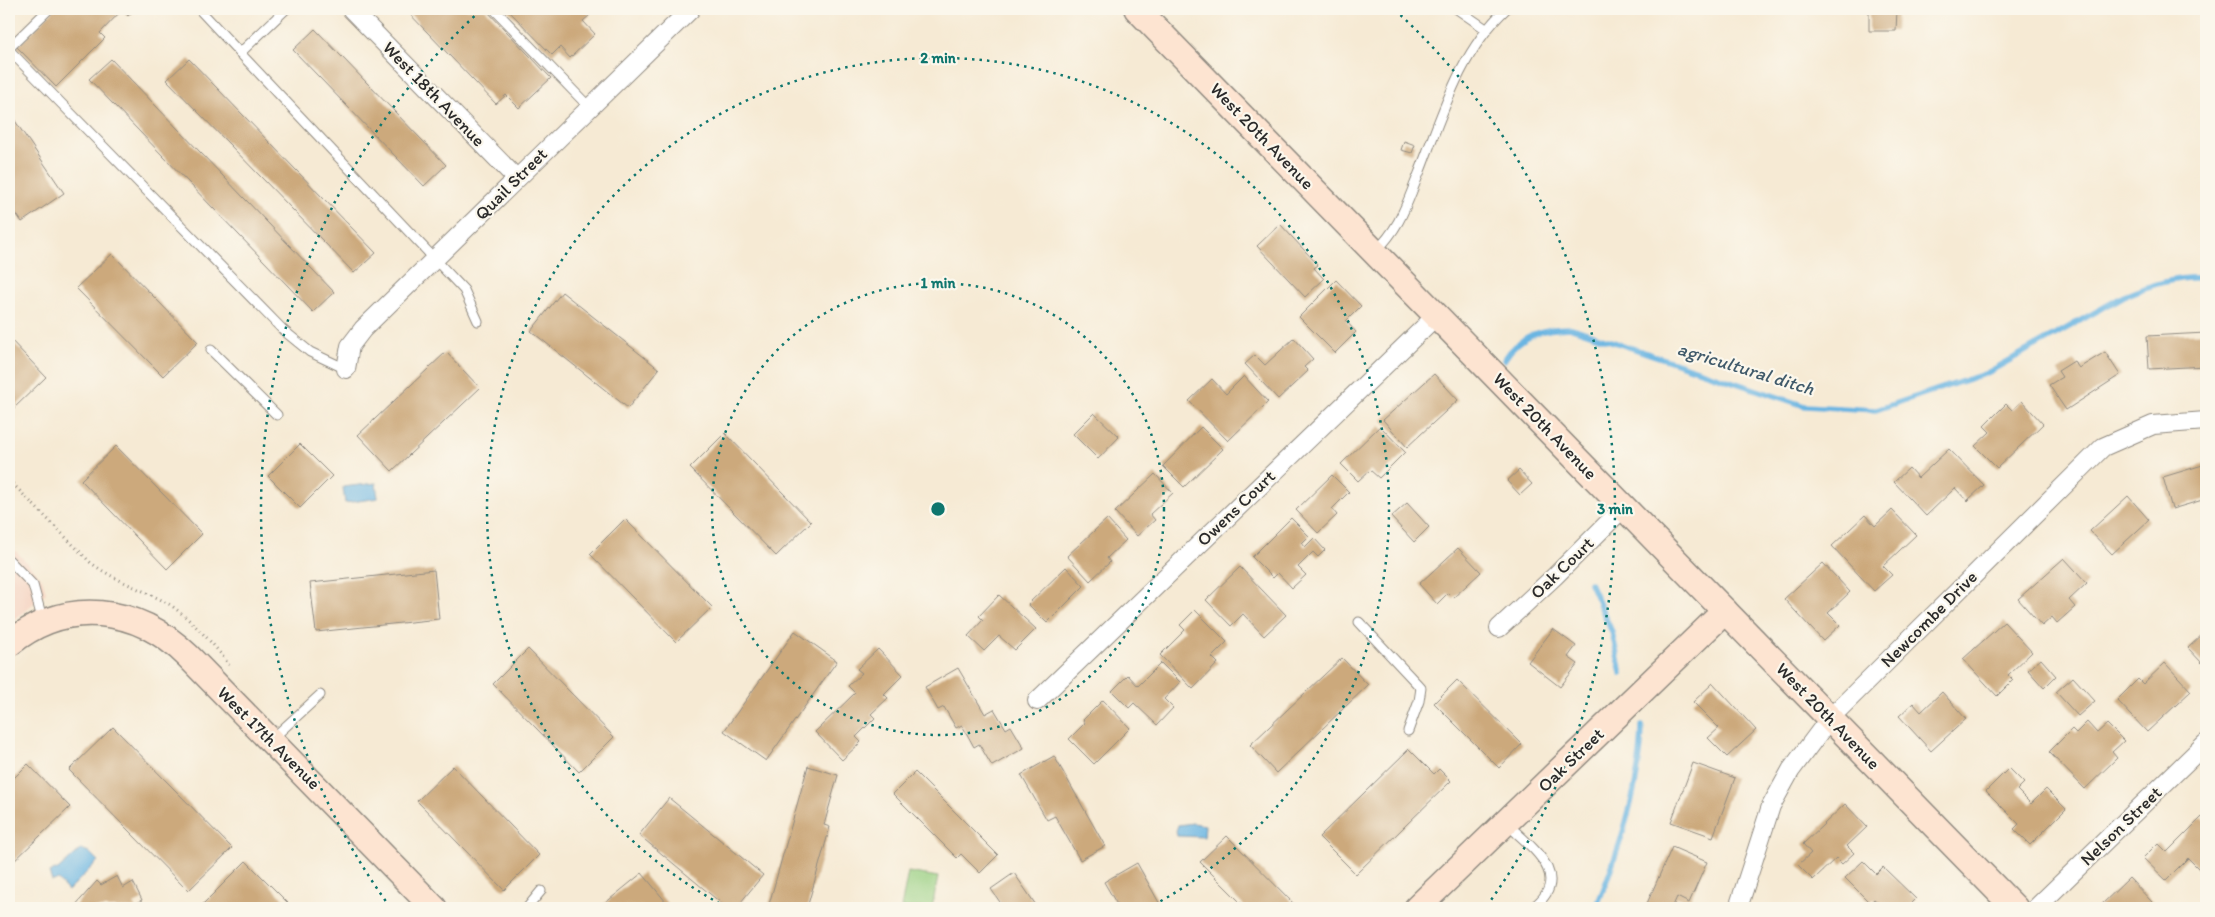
<svg xmlns="http://www.w3.org/2000/svg" width="2215" height="917" viewBox="0 0 2215 917" font-family="Itim,sans-serif">
<style>
.built{fill:#f5d3c1}
.green{fill:#98cf81;stroke:#627d56}
.water{fill:#6ab5e2;stroke:#4a7086}
.lines{fill:none;stroke-linecap:round;stroke-linejoin:round}
.stream{stroke:#6ab5e2;stroke-width:5.5}
.building{fill:#cca97c}
.lane-casing{stroke:#908a80;stroke-width:11}
.street-casing{stroke:#908a80;stroke-width:20}
.secondary-casing{stroke:#908a80;stroke-width:28}
.path{stroke:#908a80;stroke-width:3;stroke-dasharray:1 4;stroke-linecap:butt}
.lane{stroke:#fff;stroke-width:9}
.street{stroke:#fff;stroke-width:18}
.secondary{stroke:#fde4d1;stroke-width:25}
.ring{fill:none;stroke:#0f766e;stroke-width:2.5;stroke-dasharray:2.5 5}
.labels{text-anchor:middle;stroke-width:4.5;stroke-linejoin:round;paint-order:stroke}
.street-label{font-size:18px;fill:#2b2b2b;stroke:#fbf7ec}
.water-label{font-size:19px;font-style:italic;fill:#415b6b;stroke:#fbf7ec}
.centre{fill:#0f766e;stroke:#fbf7ec;stroke-width:2.5}
.ring-label{font-size:15px;text-anchor:middle;font-weight:bold;fill:#0f766e;stroke:#fbf7ec;stroke-width:4.5;stroke-linejoin:round;paint-order:stroke}
</style>
<rect width="100%" height="100%" fill="#fbf7ec"/>
<filter id="ink" filterUnits="userSpaceOnUse"><feTurbulence type="fractalNoise" baseFrequency=".02" numOctaves="2"/><feDisplacementMap in="SourceGraphic" scale="10" xChannelSelector="R" yChannelSelector="G"/><feConvolveMatrix kernelMatrix="1 2 1 2 8 2 1 2 1" color-interpolation-filters="sRGB"/></filter>
<filter id="wash" filterUnits="userSpaceOnUse"><feTurbulence type="fractalNoise" baseFrequency=".0096" numOctaves="4" result="noise"/><feDisplacementMap in="SourceGraphic" scale="20" xChannelSelector="R" yChannelSelector="G"/><feGaussianBlur stdDeviation="1.12" result="paint"/><feColorMatrix in="noise" values="0 0 0 0 0 0 0 0 0 0 0 0 0 0 0 0 0 1.4 0 .05"/><feComposite in="paint" operator="in"/></filter>
<g filter="url(#wash)">
<rect width="100%" height="100%" fill="#f6ead4"/>
<path class="built" d="M9,544L42,579L46,593L9,624Z"/>
<path class="green" d="M908,872L938,877L932,908H901Z"/>
<g class="water">
<path d="M376,483L378,498L345,503L343,487Z"/>
<path d="M1193,823L1205,825L1204,837L1177,836L1176,831L1178,825Z"/>
<path d="M81,849L89,852L98,861L68,891L58,880L52,881L49,873L55,870H58Z"/>
</g>
<g class="lines">
<g class="stream">
<path d="M1504,360C1520,334 1543,328 1572,328L1805,406L1876,410L1987,373L2124,296C2151,285 2176,276 2206,278"/>
<path d="M1590,583L1612,632L1621,673"/>
<path d="M1596,908C1618,854 1641,785 1642,726"/>
</g>
</g>
<g id="blocks">
<g class="building">
<path d="M55,9H135L128,16L122,10L100,33L105,38L56,87L17,47Z"/>
<path d="M405,9H485L551,78L519,108L506,95L496,104Z"/>
<path d="M507,9H584L590,15L583,21L595,34L570,58L560,47L552,55Z"/>
<path d="M1869,9H1897L1896,31H1869Z"/>
<path d="M315,29L446,165L424,186L293,50Z"/>
<path d="M111,59L334,292L313,312L89,79Z"/>
<path d="M189,59L376,253L354,273L167,80Z"/>
<path d="M9,112L64,193L22,222L9,203Z"/>
<path d="M1404,141L1415,145L1412,153L1401,150Z"/>
<path d="M1280,224L1318,265L1314,268L1324,279L1305,297L1257,246Z"/>
<path d="M112,254L198,342L163,376L76,288Z"/>
<path d="M1336,280L1361,306L1346,321L1356,332L1335,353L1299,317Z"/>
<path d="M562,292L659,369L628,408L531,331Z"/>
<path d="M2206,333V366L2149,369L2147,336Z"/>
<path d="M9,338L46,377L11,411L9,409Z"/>
<path d="M1294,338L1313,359L1304,367L1308,371L1278,399L1245,364L1255,355L1265,365Z"/>
<path d="M446,352L480,388L392,471L358,435Z"/>
<path d="M2105,352L2120,375L2066,410L2049,385L2062,377L2058,371L2074,361L2079,368Z"/>
<path d="M1434,374L1458,400L1407,447L1383,420Z"/>
<path d="M1244,376L1268,402L1228,441L1189,401L1212,379L1226,394Z"/>
<path d="M2022,401L2043,424L1997,468L1975,446L1990,432L1984,426L2006,404L2012,410Z"/>
<path d="M1094,413L1119,437L1098,459L1073,434Z"/>
<path d="M1380,426L1405,452L1379,478L1370,470L1358,481L1341,464Z"/>
<path d="M1201,427L1223,449L1184,487L1163,466Z"/>
<path d="M725,433L811,522L776,556L690,468Z"/>
<path d="M300,444L332,476L300,508L268,476Z"/>
<path d="M116,446L202,534L167,569L81,480Z"/>
<path d="M1949,449L1984,485L1967,501L1955,488L1926,516L1894,482L1909,468L1918,478Z"/>
<path d="M2206,464V499L2172,509L2163,477Z"/>
<path d="M1519,470L1532,484L1520,495L1507,481Z"/>
<path d="M1155,474L1173,493L1150,514L1155,520L1137,536L1115,512Z"/>
<path d="M1332,475L1349,492L1332,509L1337,515L1318,533L1296,510Z"/>
<path d="M2128,496L2149,520L2112,554L2090,531Z"/>
<path d="M1407,503L1429,527L1414,542L1391,517Z"/>
<path d="M1892,510L1916,535L1883,566L1892,575L1874,591L1832,546L1865,515L1875,526Z"/>
<path d="M1291,518L1309,536L1302,543L1305,547L1314,538L1325,550L1318,557L1313,552L1298,567L1306,575L1292,588L1278,573L1273,578L1252,557Z"/>
<path d="M625,519L712,607L676,642L590,554Z"/>
<path d="M1107,519L1126,540L1107,558L1110,562L1090,581L1067,556Z"/>
<path d="M1458,548L1481,572L1453,598L1448,593L1437,604L1419,584Z"/>
<path d="M2064,558L2087,583L2069,600L2075,607L2057,623L2052,617L2042,626L2018,599Z"/>
<path d="M1823,563L1850,592L1828,613L1840,625L1823,641L1784,599Z"/>
<path d="M1066,567L1084,586L1047,623L1028,604Z"/>
<path d="M1240,567L1286,615L1264,636L1243,614L1231,626L1206,600Z"/>
<path d="M434,570L439,619L316,632L310,583Z"/>
<path d="M999,595L1036,629L1015,650L999,636L984,651L968,636L983,620L979,616Z"/>
<path d="M1195,610L1227,642L1212,657L1218,663L1193,689L1160,655L1185,630L1180,625Z"/>
<path d="M2004,622L2032,652L2008,675L2013,680L1997,696L1963,659Z"/>
<path d="M1553,629L1576,646L1568,657L1578,664L1560,687L1528,662Z"/>
<path d="M795,631L837,661L766,761L724,731Z"/>
<path d="M2206,631V659L2202,663L2188,648Z"/>
<path d="M528,649L614,737L579,772L493,684Z"/>
<path d="M878,649L903,675L884,694L888,698L871,714L875,718L856,737L861,742L842,760L815,732L855,693L848,686L862,673L857,669Z"/>
<path d="M1342,658L1368,685L1276,773L1250,745Z"/>
<path d="M2041,659L2056,676L2044,688L2028,670Z"/>
<path d="M1161,663L1180,682L1164,699L1173,708L1157,725L1134,703L1129,708L1112,691L1128,675L1138,686Z"/>
<path d="M2165,663L2191,691L2147,732L2117,700L2138,679L2143,684Z"/>
<path d="M958,668L985,714L994,709L1006,729L1011,726L1024,748L992,766L979,744L974,747L962,725L956,728L944,707L938,710L925,687Z"/>
<path d="M2073,677L2095,701L2078,716L2056,692Z"/>
<path d="M1457,680L1522,744L1499,768L1434,703Z"/>
<path d="M1713,683L1756,730L1727,757L1708,738L1719,728L1693,702Z"/>
<path d="M1942,692L1966,719L1931,751L1899,716L1913,703L1921,712Z"/>
<path d="M1103,700L1130,728L1094,764L1069,739L1085,723L1083,720Z"/>
<path d="M2087,722L2097,733L2107,724L2124,741L2112,752L2117,758L2085,789L2049,752L2072,729L2076,733Z"/>
<path d="M113,727L232,848L188,891L69,770Z"/>
<path d="M1409,749L1434,774L1439,769L1451,781L1356,874L1319,837Z"/>
<path d="M1054,756L1105,846L1080,860L1055,816L1047,820L1021,775Z"/>
<path d="M1693,763L1735,778L1713,837L1671,822Z"/>
<path d="M28,764L70,807L9,866V783Z"/>
<path d="M453,766L539,855L504,890L417,801Z"/>
<path d="M808,766L838,775L824,825L830,827L807,908H768Z"/>
<path d="M2009,768L2024,783L2017,790L2031,804L2046,789L2066,809L2030,845L2014,829L2019,824L1986,791Z"/>
<path d="M915,772L998,855L980,873L961,854L957,858L893,794Z"/>
<path d="M669,798L763,875L736,908H727L639,835Z"/>
<path d="M1845,804L1867,827L1847,846L1854,853L1842,864L1836,858L1813,880L1798,865L1811,853L1803,844Z"/>
<path d="M2202,817L2206,821V876L2188,858L2166,880L2143,858L2158,843L2167,852Z"/>
<path d="M1227,836L1298,908H1246L1200,862Z"/>
<path d="M1672,847L1707,862L1689,903L1677,897L1672,908H1645Z"/>
<path d="M246,861L293,908H205L202,905Z"/>
<path d="M1863,861L1876,874L1883,867L1916,899L1907,908H1884L1874,899L1870,903L1845,878Z"/>
<path d="M1137,863L1162,908H1119L1104,882Z"/>
<path d="M642,873L671,908H608L604,904Z"/>
<path d="M1014,873L1038,908H1004L991,889Z"/>
<path d="M117,876L123,888L133,882L142,900L134,904L136,908H73L97,881L101,885Z"/>
<path d="M2129,878L2153,903L2148,908H2098Z"/>
</g>
</g>
</g>
<g filter="url(#ink)">
<use href="#blocks" fill-opacity="0" stroke="#908a80" stroke-width="1"/>
<g class="lines">
<defs>
<g id="lane">
<path d="M199,9L240,53"/>
<path d="M286,9L240,53L464,290L478,321"/>
<path d="M494,9L589,107"/>
<path d="M1457,9L1486,29"/>
<path d="M9,48L49,9"/>
<path d="M9,50L283,330L310,352L346,369"/>
<path d="M1375,252C1400,227 1405,208 1418,176C1441,118 1459,53 1506,9"/>
<path d="M211,350L277,415"/>
<path d="M9,560L33,585L43,622"/>
<path d="M1359,622L1421,688L1419,701L1408,731"/>
<path d="M272,739L320,695"/>
<path d="M1506,823C1531,847 1575,877 1532,908"/>
<path d="M527,908L541,891"/>
</g>
<g id="street">
<path d="M351,9L516,178"/>
<path d="M346,369L350,346L363,329L691,9"/>
<path d="M1499,628L1555,576L1624,507"/>
<path d="M1037,701L1436,316"/>
<path d="M1738,908L1771,806L1791,770L1830,718L2103,447L2153,425L2206,421"/>
<path d="M2036,908L2206,743"/>
</g>
<g id="secondary">
<path d="M1137,9L2015,908"/>
<path d="M9,644C66,597 137,606 188,656L434,908"/>
<path d="M1417,908L1725,611"/>
</g>
</defs>
<use href="#lane" class="lane-casing"/>
<use href="#street" class="street-casing"/>
<use href="#secondary" class="secondary-casing"/>
<path class="path" d="M9,480L90,562C113,580 142,589 167,603C185,613 218,648 229,665"/>
<use href="#lane" class="lane"/>
<use href="#street" class="street"/>
<use href="#secondary" class="secondary"/>
</g>
</g>
<g class="ring">
<circle cx="938" cy="509" r="226"/>
<path d="M726 907A451 451 0 1 1 1150 907"/>
<path d="M390 907A677 677 0 0 1 481 10M1395 10A677 677 0 0 1 1486 907"/>
</g>
<g class="labels">
<g class="street-label">
<text transform="translate(434 94) rotate(46)" y="6">West 18th Avenue</text>
<text transform="translate(1262 136) rotate(46)" y="6">West 20th Avenue</text>
<text transform="translate(511 184) rotate(-45)" y="6">Quail Street</text>
<text transform="translate(1545 426) rotate(46)" y="6">West 20th Avenue</text>
<text transform="translate(1236 508) rotate(-44)" y="6">Owens Court</text>
<text transform="translate(1562 568) rotate(-44)" y="6">Oak Court</text>
<text transform="translate(1929 619) rotate(-45)" y="6">Newcombe Drive</text>
<text transform="translate(1828 716) rotate(46)" y="6">West 20th Avenue</text>
<text transform="translate(269 738) rotate(45)" y="6">West 17th Avenue</text>
<text transform="translate(1571 760) rotate(-44)" y="6">Oak Street</text>
<text transform="translate(2121 826) rotate(-44)" y="6">Nelson Street</text>
</g>
<g class="water-label">
<text transform="translate(1746 368) rotate(17)" y="7">agricultural ditch</text>
</g>
</g>
<circle cx="938" cy="509" r="8" class="centre"/>
<g class="ring-label">
<text x="938" y="63">2 min</text>
<text x="938" y="288">1 min</text>
<text x="1615" y="514">3 min</text>
</g>
<rect width="2215" height="917" fill="none" stroke="#fbf7ec" stroke-width="30"/>
</svg>
